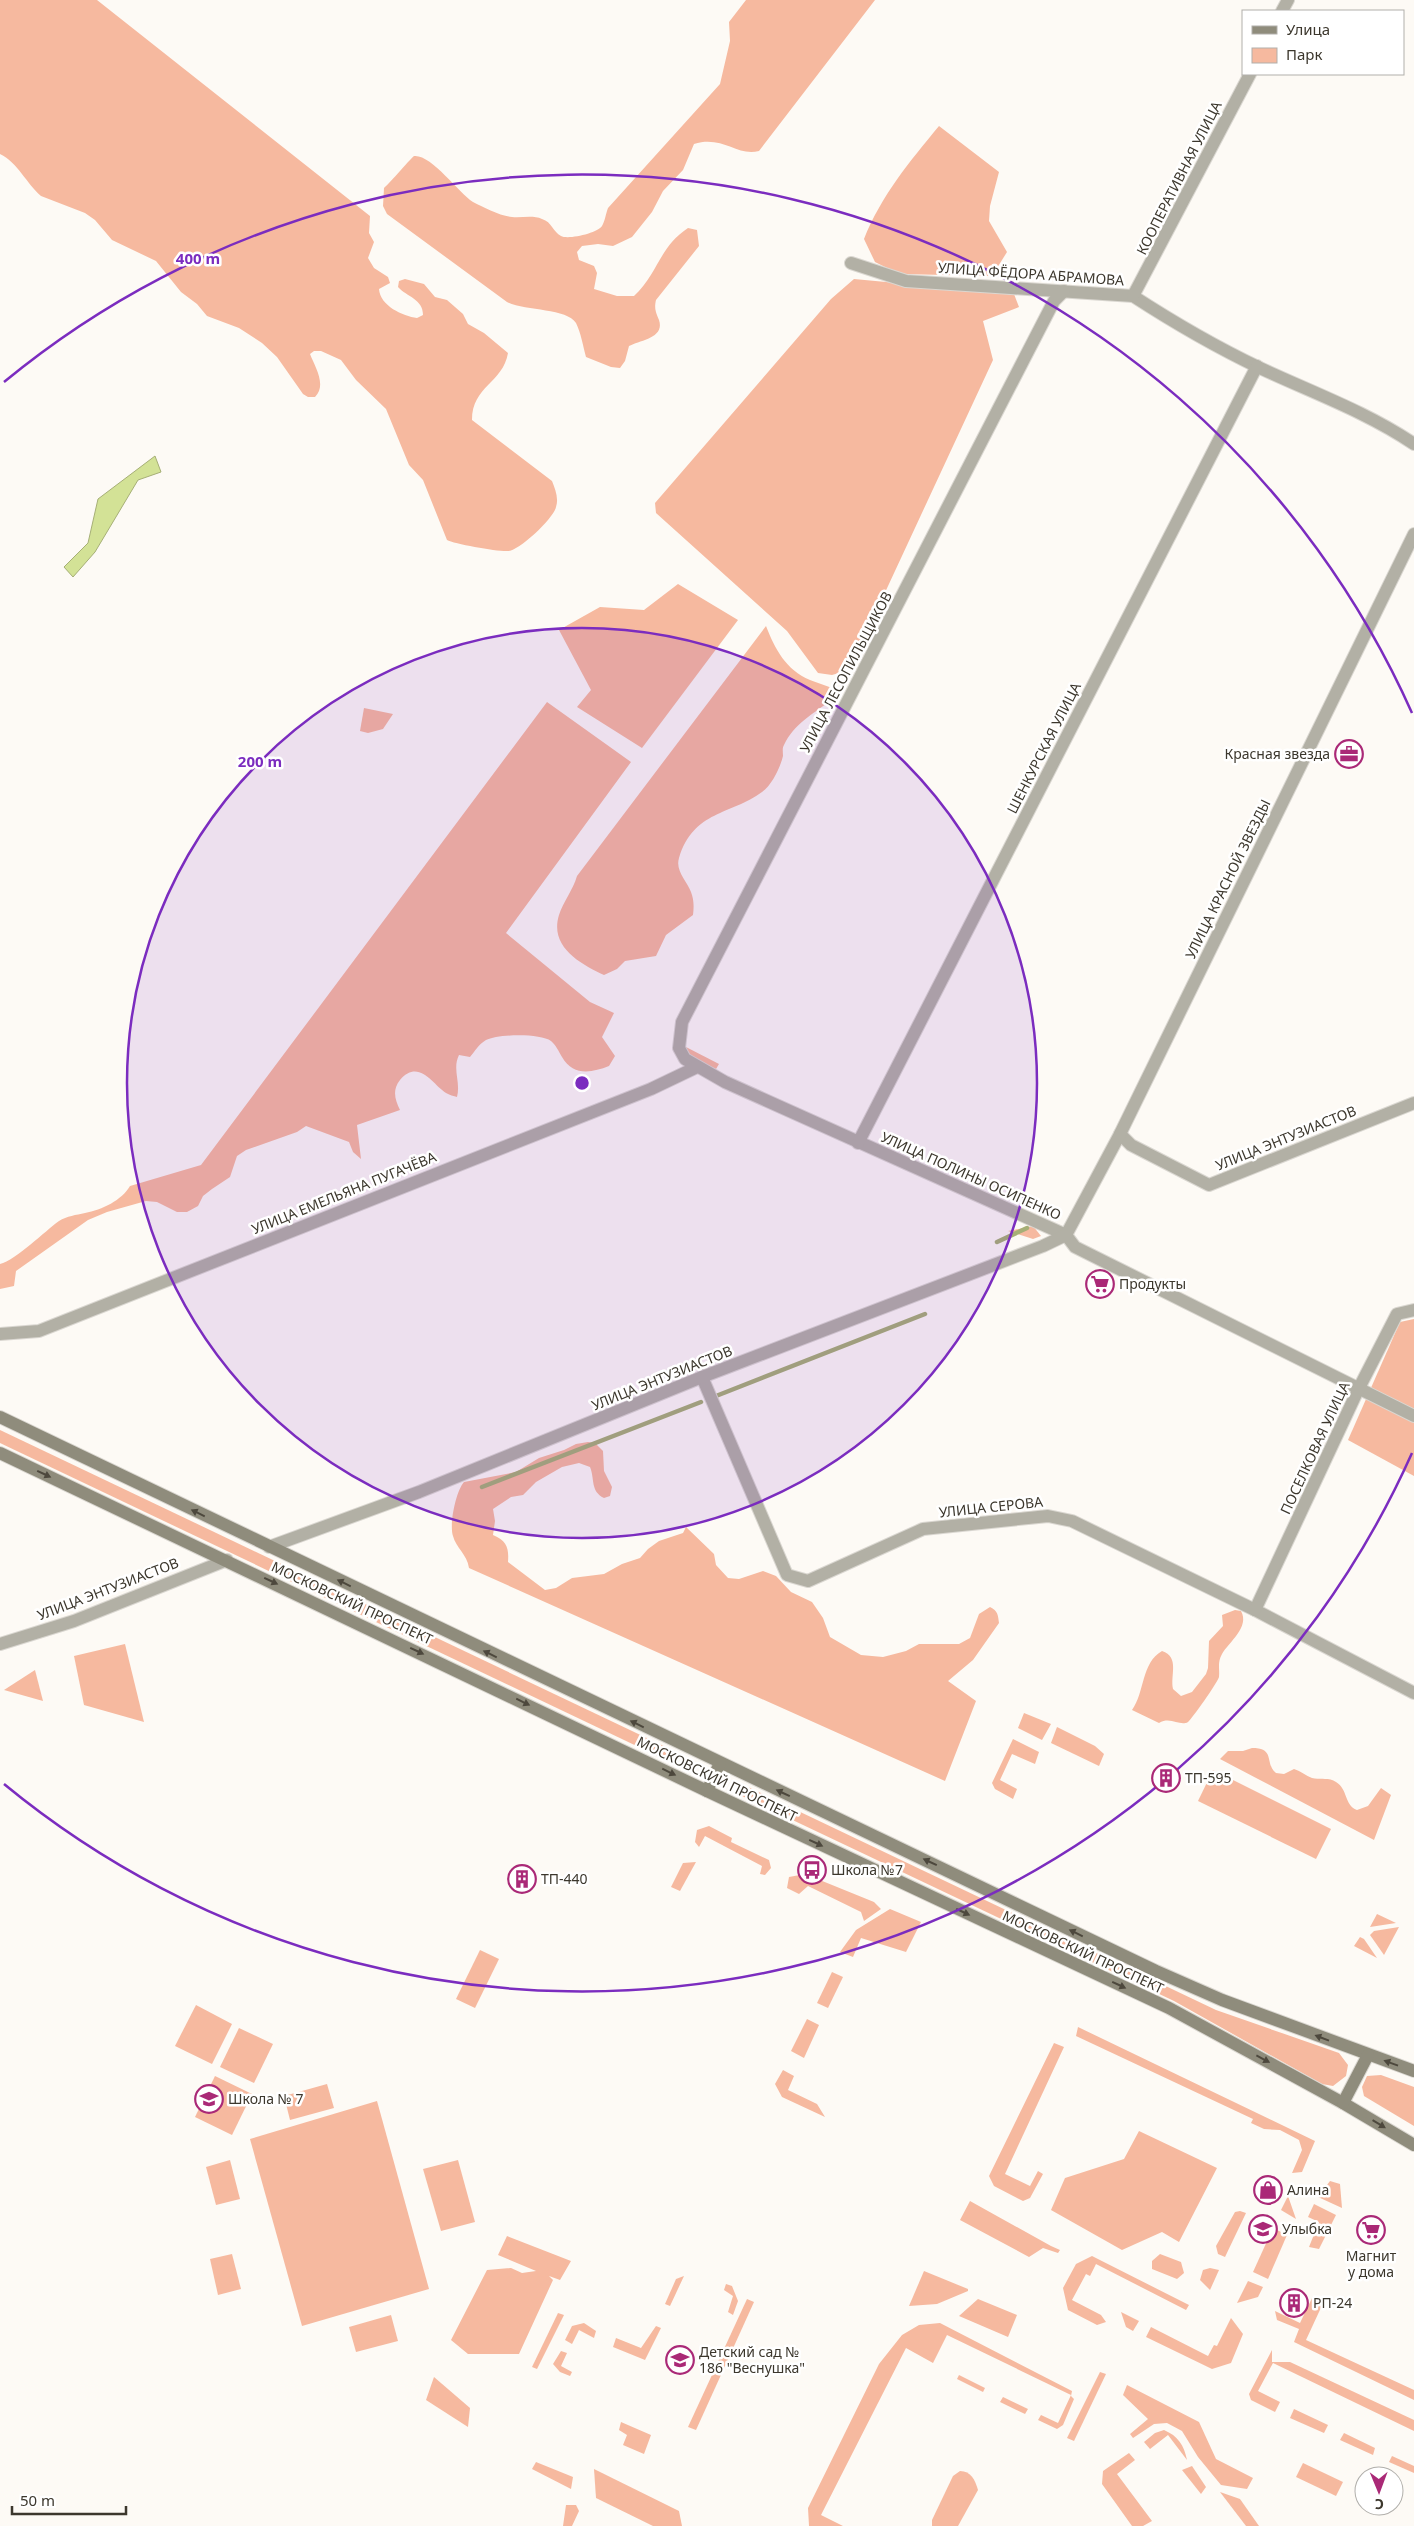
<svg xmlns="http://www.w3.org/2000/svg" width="1414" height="2526" viewBox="0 0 1414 2526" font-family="'Noto Sans',sans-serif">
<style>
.green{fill:#f6b99f}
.water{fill:#d3e296;stroke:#a6af76}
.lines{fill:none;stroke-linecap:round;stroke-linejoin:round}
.stream{stroke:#a6af76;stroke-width:4.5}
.minor-casing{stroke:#dad7d1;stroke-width:14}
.secondary-casing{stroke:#dad7d1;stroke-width:14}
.minor{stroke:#b2b0a5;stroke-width:12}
.secondary{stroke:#8f8c7c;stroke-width:12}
.oneway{fill:#4d483d}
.ring{fill:none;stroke:#7b2cbf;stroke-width:2.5}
.labels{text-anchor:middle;stroke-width:5;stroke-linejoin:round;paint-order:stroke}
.street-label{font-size:14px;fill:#3c372d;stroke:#fff}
.poi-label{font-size:14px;fill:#3c372d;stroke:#fff;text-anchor:start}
.centre{fill:#7b2cbf;stroke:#fff;stroke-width:2.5}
.ring-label{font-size:15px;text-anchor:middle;font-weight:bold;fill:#7b2cbf;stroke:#fff;stroke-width:5;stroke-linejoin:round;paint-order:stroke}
</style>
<rect width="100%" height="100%" fill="#fdfaf5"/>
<g class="green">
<path d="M0,0H97L370,216L369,233L374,242L368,258L374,268L388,277L390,283L379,289C380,306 403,316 417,318L423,315C423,299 407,297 398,287L399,281L405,279L424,284L435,297L447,300L463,314L468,324L484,333L508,353C503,383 472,386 472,420L552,481C555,489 559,498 556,507C554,518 519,551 508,551C500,552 454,544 447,540L423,480L409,465L386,409L356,380L341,360L321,351H314L310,354C315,367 327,385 315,397H308L303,394L277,357L262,343L239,328L207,316L197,304L181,292L156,261L112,240L95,220L85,213L41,196C26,183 18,163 0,154Z"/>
<path d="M746,0H875L759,151C737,157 723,135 694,144L683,170L663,191L652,212L632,237L613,246L598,244L582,246L577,252L579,260L594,266L597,273L594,289L617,296H634C658,274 659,247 688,228L697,230L699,246L656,300C654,309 656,312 659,320C665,338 640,340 629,346L625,361L620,368L611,367L586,357C583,346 581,333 576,323C567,308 525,311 507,302L387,214L383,206L384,188C390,183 412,157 414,156C431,154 458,192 473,202C483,207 500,216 512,217C522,218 533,215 542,219C552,222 553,232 561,236C568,240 598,233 602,226C605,221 606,213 608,208L720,84L730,41L729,22Z"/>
<path d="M939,126L999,172L990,206L989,221L1007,252L992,276L899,274L875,262L864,239C881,196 910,161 939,126Z"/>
<path d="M854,279L1014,294L1019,307L983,321L993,360L849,670L832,675L818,673L787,631L656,513L655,503L831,299Z"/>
<path d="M678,584L738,620L642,748L577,707L591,690L559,630L600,607L644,610Z"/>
<path d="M766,626C775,649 786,670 810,680C817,683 825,685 832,688L830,701C813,714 794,724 784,745C782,748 783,752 783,756C780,768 772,785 762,792C731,815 694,810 679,858C675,871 687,881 691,892C694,900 694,907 693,915L666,935L656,956L625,961L617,969L604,975C581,964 549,947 559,915C563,902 573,890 577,876Z"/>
<path d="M547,702L631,762L506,933L590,1002L614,1013L602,1037L615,1056L609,1066C591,1073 573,1076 562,1057C559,1052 556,1045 551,1041C540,1033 498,1034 486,1040C479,1044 475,1051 470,1057L459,1055C452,1069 461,1082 457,1097C454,1096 449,1095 446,1093C433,1085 419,1058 400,1080C392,1090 395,1100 400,1110L357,1125L361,1159L353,1152L349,1142L306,1126L297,1132L246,1150L237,1156L230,1177L212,1189L203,1196L198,1206L187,1212H177L157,1202L146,1201L107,1212L88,1220L16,1271L14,1286L0,1289V1264C16,1260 45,1231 59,1221C67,1216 76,1215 85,1213C102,1210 122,1200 130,1186L201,1165Z"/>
<path d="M364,708L393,714L383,729L368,733L360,731Z"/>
<path d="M686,1047L719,1064L716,1069L691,1058Z"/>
<path d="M1033,1226L1041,1236L1033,1239L1008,1231Z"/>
<path d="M1414,1319V1476L1348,1440L1400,1322Z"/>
<path d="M0,1430L672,1750L666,1760L0,1443Z"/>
<path d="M588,1442L595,1443L603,1451L604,1471L612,1487L610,1496L604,1498C590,1491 595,1479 590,1467L579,1463L562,1467L536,1482L523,1495L511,1497L493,1509L495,1521L493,1535C507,1541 509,1548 508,1562L545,1590L556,1588L572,1578L604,1574L622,1564L640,1558L648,1549L659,1541L683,1533L686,1527L714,1554L716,1565L728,1578L739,1579L763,1571L776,1576L791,1592L812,1602L823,1618L830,1637L861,1655L883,1657L906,1651L919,1644H959L970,1638L979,1614L990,1607C998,1611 998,1615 999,1623L973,1660L948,1681L976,1701L945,1781L469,1568C467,1554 456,1548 453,1536C449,1524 456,1491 464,1482L516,1472L539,1458L564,1450L576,1444Z"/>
<path d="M1235,1610L1241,1611C1250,1627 1229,1642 1222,1654C1217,1663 1220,1669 1219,1677C1218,1682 1191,1720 1188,1722C1180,1727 1171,1716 1159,1723L1132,1710C1145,1692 1141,1663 1162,1651C1180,1657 1170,1675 1173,1689L1181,1696L1192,1692L1206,1674L1208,1668L1209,1641L1223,1626L1222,1615Z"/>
<path d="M125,1644L144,1722L84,1705L74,1656Z"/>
<path d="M35,1670L43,1701L4,1690Z"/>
<path d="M1024,1713L1051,1724L1042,1740L1018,1728Z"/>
<path d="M1057,1727L1095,1746L1104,1754L1099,1766L1051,1743Z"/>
<path d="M1013,1739L1039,1752L1035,1764L1012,1754L1000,1780L1017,1789L1013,1799L995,1789L992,1783Z"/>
<path d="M1252,1748C1276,1748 1264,1763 1276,1773L1284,1774L1294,1769C1301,1771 1306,1776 1312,1778C1321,1780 1329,1777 1336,1782C1348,1789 1344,1805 1357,1810L1368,1806L1381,1788L1391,1795L1374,1840L1220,1759L1228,1751H1243Z"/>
<path d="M1213,1770L1331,1829L1316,1859L1198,1801Z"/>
<path d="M746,1786L1216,2010L1339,2053L1348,2065L1346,2076L1333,2086L1322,2084L1174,2001L740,1795L738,1789Z"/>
<path d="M709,1826L732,1838L731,1842L769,1860L771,1868L765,1875L760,1874L762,1866L705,1836L699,1847L695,1842L697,1830Z"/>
<path d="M696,1862L680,1891L671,1887L683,1863Z"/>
<path d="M805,1874L874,1902L881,1909L864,1921L861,1912L808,1886L799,1894L787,1888L789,1877Z"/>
<path d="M890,1909L921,1922L906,1952L861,1938L853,1957L840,1952L856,1930Z"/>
<path d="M1377,1914L1396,1923L1370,1927Z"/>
<path d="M1399,1927L1384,1955L1370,1935L1374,1931Z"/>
<path d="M1360,1937L1364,1939L1377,1958L1354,1946Z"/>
<path d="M480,1950L499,1959L475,2008L456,1999Z"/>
<path d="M832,1972L843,1977L828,2008L817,2003Z"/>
<path d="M196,2005L232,2024L212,2064L175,2046Z"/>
<path d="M807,2019L819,2025L804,2058L791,2051Z"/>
<path d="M1078,2027L1315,2141L1302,2172L1292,2173L1302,2150L1299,2140L1280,2130L1264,2129L1251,2123L1253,2119L1076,2036Z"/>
<path d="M239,2028L273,2044L254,2083L220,2067Z"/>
<path d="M1054,2043L1064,2047L1005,2174L1030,2186L1038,2171L1043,2174L1030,2198L1023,2201L994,2186L989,2176Z"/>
<path d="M783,2070L794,2076L788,2090L817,2104L825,2117L782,2097L775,2084Z"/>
<path d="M1381,2075L1414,2087V2126L1364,2096L1362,2087L1367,2076Z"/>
<path d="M215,2076L252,2094L232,2135L195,2117Z"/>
<path d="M327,2084L334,2108L290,2120L284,2096Z"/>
<path d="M377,2101L429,2289L302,2326L250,2139Z"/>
<path d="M1139,2131L1217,2168L1179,2242L1162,2232L1122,2250L1051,2210L1065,2178L1124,2159Z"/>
<path d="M230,2160L240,2199L216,2205L206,2167Z"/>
<path d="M458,2160L475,2222L441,2231L423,2169Z"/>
<path d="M1330,2181L1340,2184L1342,2208L1318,2197Z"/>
<path d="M1288,2196L1296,2219L1281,2210Z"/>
<path d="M970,2201L1051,2246L1060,2250L1058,2253L1043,2248L1029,2257L960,2220Z"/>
<path d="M1314,2204L1336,2215L1319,2249L1309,2247L1319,2222L1308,2217Z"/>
<path d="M1240,2211L1246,2213L1225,2257L1218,2254L1216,2246L1235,2212Z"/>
<path d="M1273,2228L1287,2235L1268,2279L1253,2272Z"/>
<path d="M507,2236L571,2261L560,2280L549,2276L553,2280L519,2354H468L451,2340L487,2270L511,2268L522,2273L536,2271L498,2255Z"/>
<path d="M232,2254L241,2289L218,2295L210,2259Z"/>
<path d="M1160,2254L1181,2262L1184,2273L1177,2279L1152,2269V2261Z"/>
<path d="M1092,2256L1189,2305L1186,2310L1096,2264L1090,2276L1086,2274L1072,2300L1101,2315L1106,2322L1097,2325L1068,2310L1063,2288L1076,2264Z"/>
<path d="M1210,2268L1219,2270L1210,2290L1200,2280L1203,2270Z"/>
<path d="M924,2271L968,2289V2291L937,2304L909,2306Z"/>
<path d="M684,2276L670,2306L665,2304L676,2279Z"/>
<path d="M1248,2281L1263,2287L1258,2297L1237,2303Z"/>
<path d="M726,2284L732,2286L738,2301L733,2315L728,2312L733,2296L724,2290Z"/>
<path d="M1313,2296L1325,2299L1306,2340L1414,2390V2400L1294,2342L1299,2329L1277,2320L1275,2311L1300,2323Z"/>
<path d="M747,2299L754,2302L696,2430L688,2427Z"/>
<path d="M978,2299L1017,2315L1008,2337L959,2316Z"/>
<path d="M1121,2312L1139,2321L1133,2331L1126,2327Z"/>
<path d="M558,2313L564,2315L537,2369L532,2367Z"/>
<path d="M391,2315L398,2341L356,2352L349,2327Z"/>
<path d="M1231,2318L1243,2334L1231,2363L1212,2369L1146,2337L1151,2327L1208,2356L1214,2345L1217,2346Z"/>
<path d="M584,2323L596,2331L594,2338L579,2330L572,2344L565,2340L572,2326Z"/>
<path d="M940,2323L1072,2391L1071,2396L1074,2399L1063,2425L1057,2429L1038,2420L1041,2415L1058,2423L1071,2395L947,2335L933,2363L906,2348L821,2515L843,2526H809L808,2508L879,2364L902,2335L919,2325Z"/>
<path d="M656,2326L661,2328L645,2360L613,2347L616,2338L641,2348Z"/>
<path d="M1272,2350V2362H1290L1414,2420V2431L1273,2363L1258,2391L1280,2402L1275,2412L1251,2400L1249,2394Z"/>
<path d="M561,2351L567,2353L561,2366L572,2372L570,2376L560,2372L553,2364Z"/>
<path d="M1100,2372L1106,2374L1074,2441L1067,2438Z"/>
<path d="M959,2375L985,2388L983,2392L957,2379Z"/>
<path d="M434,2377L470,2408L468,2427L426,2400Z"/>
<path d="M1127,2385L1199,2422L1216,2459L1253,2478L1247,2489L1221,2485L1198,2457L1182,2431L1167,2423L1154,2424L1133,2438L1130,2434L1148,2419L1123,2395Z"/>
<path d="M1003,2397L1028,2409L1025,2414L1000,2402Z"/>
<path d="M1294,2409L1328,2425L1324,2433L1290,2418Z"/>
<path d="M621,2422L651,2435L644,2454L623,2445L627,2435L619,2430Z"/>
<path d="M1164,2430C1178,2436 1184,2445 1187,2460L1168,2435L1150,2449L1144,2442L1155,2433Z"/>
<path d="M1344,2433L1375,2448L1373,2455L1340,2440Z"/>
<path d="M1129,2453L1135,2460L1117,2474L1152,2521L1143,2526H1132L1102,2484L1103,2471Z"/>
<path d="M1392,2456L1414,2466V2473L1389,2462Z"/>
<path d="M536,2462L573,2477L571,2489L532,2469Z"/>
<path d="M1303,2463L1343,2482L1336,2496L1296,2477Z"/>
<path d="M1192,2466L1206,2487L1201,2494L1182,2470Z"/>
<path d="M594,2469L679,2511L682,2526H653L596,2498Z"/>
<path d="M960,2471C971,2471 975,2480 978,2490L958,2526H932V2520L953,2476Z"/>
<path d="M1220,2492L1240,2499L1259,2526H1246Z"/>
<path d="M566,2505H576L579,2511L572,2526H563Z"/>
</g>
<path class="water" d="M155,456L161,472L138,480L95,552L73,577L64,567L88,543L98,499Z"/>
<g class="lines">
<g class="stream">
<path d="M997,1242L1027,1228"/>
<path d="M716,1396L925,1314"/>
<path d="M482,1487L701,1402"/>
</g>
<defs>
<g id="minor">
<path d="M1282,11L1288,0"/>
<path d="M851,263L906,281L1133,296C1173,322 1216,347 1260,368C1311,392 1367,412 1414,444"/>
<path d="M1064,291L1054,301L682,1022L679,1048L685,1059L725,1082L1066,1235L1075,1247L1414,1416"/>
<path d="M1133,296L1250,74"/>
<path d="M1120,1134L1131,1145L1209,1185L1414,1103"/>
<path d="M858,1143L1257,366"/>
<path d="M0,1334L39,1331L651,1089L697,1067"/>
<path d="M702,1377L787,1575L808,1581L923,1529L1048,1516L1072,1521L1255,1610L1414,1693"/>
<path d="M269,1547L419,1492L702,1377L1043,1246L1066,1235L1120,1134L1414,534"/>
<path d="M1255,1610L1358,1390L1397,1314L1414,1310"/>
<path d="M0,1644L74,1621L227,1560"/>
</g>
<g id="secondary">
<path d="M0,1417L1156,1971L1222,2000L1414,2071"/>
<path d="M0,1453L707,1791L1169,2008L1343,2103L1414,2145"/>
<path d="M707,1791L720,1763"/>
<path d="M1343,2103L1368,2055"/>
</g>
</defs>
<use href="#minor" class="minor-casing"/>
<use href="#secondary" class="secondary-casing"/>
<use href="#minor" class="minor"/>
<use href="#secondary" class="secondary"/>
</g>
<defs><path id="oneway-solid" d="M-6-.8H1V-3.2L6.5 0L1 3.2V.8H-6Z" transform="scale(1.25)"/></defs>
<g class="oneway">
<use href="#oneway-solid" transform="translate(44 1474) rotate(25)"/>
<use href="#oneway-solid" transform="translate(198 1513) rotate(-154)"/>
<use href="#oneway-solid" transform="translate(271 1581) rotate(25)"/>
<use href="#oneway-solid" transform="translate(344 1583) rotate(-154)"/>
<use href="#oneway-solid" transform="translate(417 1651) rotate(25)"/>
<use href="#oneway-solid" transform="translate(490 1654) rotate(-154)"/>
<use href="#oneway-solid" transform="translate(523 1702) rotate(26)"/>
<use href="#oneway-solid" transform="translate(637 1724) rotate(-154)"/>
<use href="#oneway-solid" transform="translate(669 1772) rotate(26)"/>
<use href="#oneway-solid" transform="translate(783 1793) rotate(-155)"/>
<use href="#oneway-solid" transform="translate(816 1843) rotate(25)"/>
<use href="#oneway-solid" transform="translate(930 1862) rotate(-155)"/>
<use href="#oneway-solid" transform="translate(963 1912) rotate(25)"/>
<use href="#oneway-solid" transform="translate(1076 1933) rotate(-154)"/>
<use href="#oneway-solid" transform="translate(1119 1985) rotate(25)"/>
<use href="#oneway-solid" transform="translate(1322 2038) rotate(-159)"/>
<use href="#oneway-solid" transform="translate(1263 2059) rotate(28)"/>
<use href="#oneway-solid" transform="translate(1391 2063) rotate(-160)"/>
<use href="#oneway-solid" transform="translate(1379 2124) rotate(31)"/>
</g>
<circle cx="582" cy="1083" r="455" fill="#7b2cbf" fill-opacity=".12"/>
<g class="ring">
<circle cx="582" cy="1083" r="455"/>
<path d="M1412 1453A909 909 0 0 1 4 1784M4 382A909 909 0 0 1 1412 713"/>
</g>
<defs>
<symbol id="office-ring" viewBox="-11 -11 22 22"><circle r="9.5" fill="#fff" stroke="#aa2977" stroke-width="1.5"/><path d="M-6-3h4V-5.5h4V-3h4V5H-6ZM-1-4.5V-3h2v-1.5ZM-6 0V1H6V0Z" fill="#aa2977"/></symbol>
<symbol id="supermarket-ring" viewBox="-11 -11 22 22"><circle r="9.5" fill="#fff" stroke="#aa2977" stroke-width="1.5"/><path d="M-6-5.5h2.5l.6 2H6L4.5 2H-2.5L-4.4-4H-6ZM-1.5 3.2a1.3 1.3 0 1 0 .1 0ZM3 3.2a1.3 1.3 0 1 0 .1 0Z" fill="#aa2977"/></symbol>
<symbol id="building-ring" viewBox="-11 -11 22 22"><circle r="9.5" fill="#fff" stroke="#aa2977" stroke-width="1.5"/><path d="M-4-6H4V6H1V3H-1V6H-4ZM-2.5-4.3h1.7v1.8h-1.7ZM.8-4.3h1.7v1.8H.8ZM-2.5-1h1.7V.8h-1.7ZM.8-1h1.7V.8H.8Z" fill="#aa2977"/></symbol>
<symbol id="bus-ring" viewBox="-11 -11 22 22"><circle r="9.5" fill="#fff" stroke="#aa2977" stroke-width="1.5"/><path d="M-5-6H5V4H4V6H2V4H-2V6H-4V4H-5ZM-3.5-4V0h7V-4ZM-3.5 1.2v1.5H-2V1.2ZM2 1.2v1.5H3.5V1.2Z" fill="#aa2977"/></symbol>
<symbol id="school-ring" viewBox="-11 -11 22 22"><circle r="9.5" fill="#fff" stroke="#aa2977" stroke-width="1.5"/><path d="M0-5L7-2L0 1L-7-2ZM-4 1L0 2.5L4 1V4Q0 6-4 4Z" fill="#aa2977"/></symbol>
<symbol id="shop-ring" viewBox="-11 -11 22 22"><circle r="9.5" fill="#fff" stroke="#aa2977" stroke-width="1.5"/><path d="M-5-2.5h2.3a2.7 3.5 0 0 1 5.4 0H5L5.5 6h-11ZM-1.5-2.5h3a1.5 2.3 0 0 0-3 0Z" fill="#aa2977"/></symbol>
</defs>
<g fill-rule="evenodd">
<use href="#office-ring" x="1333" y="738" width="32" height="32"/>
<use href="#supermarket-ring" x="1084" y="1268" width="32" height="32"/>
<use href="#building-ring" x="1150" y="1762" width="32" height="32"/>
<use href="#bus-ring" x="796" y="1854" width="32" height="32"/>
<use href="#building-ring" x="506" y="1863" width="32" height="32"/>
<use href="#school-ring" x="193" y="2083" width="32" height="32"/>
<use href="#shop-ring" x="1252" y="2174" width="32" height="32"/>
<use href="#school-ring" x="1247" y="2213" width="32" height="32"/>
<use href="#supermarket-ring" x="1355" y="2214" width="32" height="32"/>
<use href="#building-ring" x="1278" y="2287" width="32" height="32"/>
<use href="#school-ring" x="664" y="2344" width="32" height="32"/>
</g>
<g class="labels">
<g class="street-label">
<text transform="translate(1179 178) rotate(-63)" y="5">КООПЕРАТИВНАЯ УЛИЦА</text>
<text transform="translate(1031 274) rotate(4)" y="5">УЛИЦА ФЁДОРА АБРАМОВА</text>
<text transform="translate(846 672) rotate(-62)" y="5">УЛИЦА ЛЕСОПИЛЬЩИКОВ</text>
<text transform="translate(1044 748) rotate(-63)" y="5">ШЕНКУРСКАЯ УЛИЦА</text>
<text transform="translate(1228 879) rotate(-64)" y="5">УЛИЦА КРАСНОЙ ЗВЕЗДЫ</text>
<text transform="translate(1286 1138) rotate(-22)" y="5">УЛИЦА ЭНТУЗИАСТОВ</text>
<text transform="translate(971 1176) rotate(24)" y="5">УЛИЦА ПОЛИНЫ ОСИПЕНКО</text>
<text transform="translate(344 1193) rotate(-22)" y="5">УЛИЦА ЕМЕЛЬЯНА ПУГАЧЁВА</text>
<text transform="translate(662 1378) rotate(-22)" y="5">УЛИЦА ЭНТУЗИАСТОВ</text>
<text transform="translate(1315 1448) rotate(-65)" y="5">ПОСЕЛКОВАЯ УЛИЦА</text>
<text transform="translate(991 1507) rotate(-6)" y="5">УЛИЦА СЕРОВА</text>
<text transform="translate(108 1589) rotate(-21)" y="5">УЛИЦА ЭНТУЗИАСТОВ</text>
<text transform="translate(352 1603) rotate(25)" y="5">МОСКОВСКИЙ ПРОСПЕКТ</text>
<text transform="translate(717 1779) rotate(26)" y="5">МОСКОВСКИЙ ПРОСПЕКТ</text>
<text transform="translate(1083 1952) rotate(25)" y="5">МОСКОВСКИЙ ПРОСПЕКТ</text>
</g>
<g class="poi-label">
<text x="1330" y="759" text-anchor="end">Красная звезда</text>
<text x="1119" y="1289">Продукты</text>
<text x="1185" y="1783">ТП-595</text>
<text x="831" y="1875">Школа №7</text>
<text x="541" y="1884">ТП-440</text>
<text x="228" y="2104">Школа № 7</text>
<text x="1287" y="2195">Алина</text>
<text x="1282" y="2234">Улыбка</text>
<text x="1371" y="2261" text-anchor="middle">Магнит<tspan x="1371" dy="16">у дома</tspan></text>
<text x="1313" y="2308">РП-24</text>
<text x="699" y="2357">Детский сад №<tspan x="699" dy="16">186 "Веснушка"</tspan></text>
</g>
</g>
<circle cx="582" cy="1083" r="8" class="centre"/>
<g class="ring-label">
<text x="198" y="264">400 m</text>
<text x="260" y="767">200 m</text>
</g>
<rect x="1242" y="10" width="162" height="65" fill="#ffffff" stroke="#b1afab"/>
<rect x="1252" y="26" width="25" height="8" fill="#8f8c7c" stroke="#b1afab"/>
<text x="1286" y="35" font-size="15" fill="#3c372d">Улица</text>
<rect x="1252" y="48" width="25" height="15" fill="#f6b99f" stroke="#b1afab"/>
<text x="1286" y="60" font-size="15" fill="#3c372d">Парк</text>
<g transform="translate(1379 2491) rotate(179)"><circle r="24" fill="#ffffff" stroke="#b1afab"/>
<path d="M0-4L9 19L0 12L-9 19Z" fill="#aa2977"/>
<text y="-8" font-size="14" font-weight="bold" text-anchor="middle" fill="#3c372d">С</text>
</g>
<path d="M12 2506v8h114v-8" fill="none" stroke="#3c372d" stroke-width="2.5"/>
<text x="20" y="2506" font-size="15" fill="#3c372d" stroke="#ffffff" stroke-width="4" paint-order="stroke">50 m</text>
</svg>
